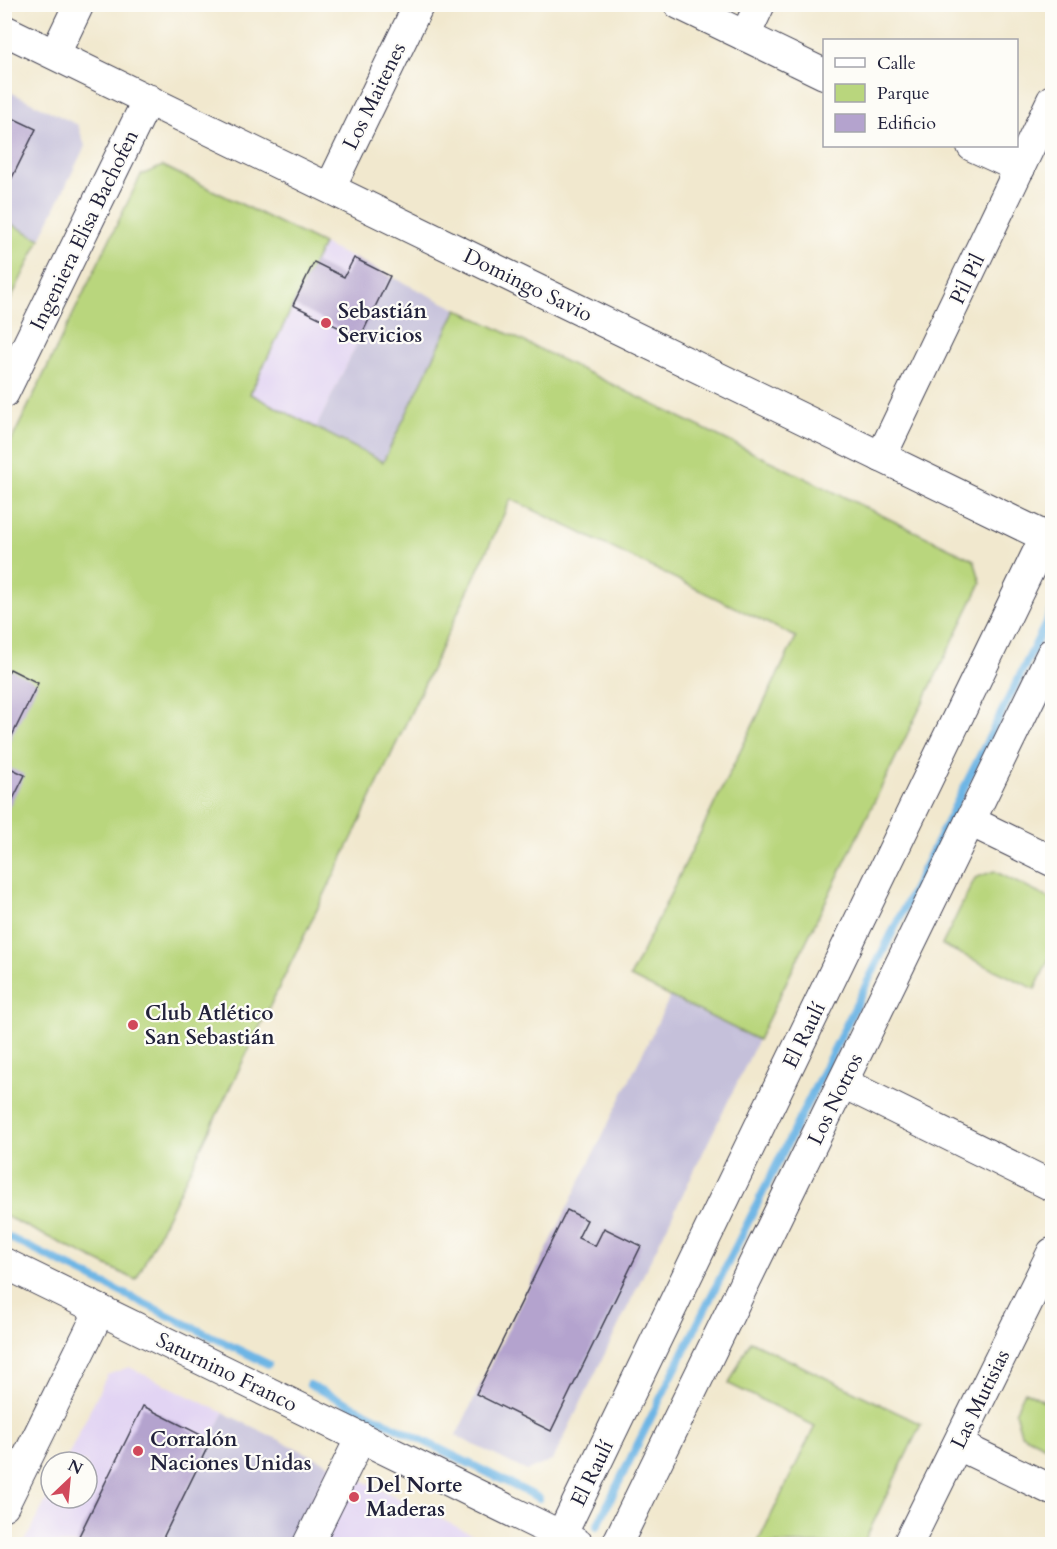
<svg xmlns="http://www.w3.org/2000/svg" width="1057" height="1549" viewBox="0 0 1057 1549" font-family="Cardo,serif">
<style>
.built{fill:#e2d4f3}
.industrial{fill:#c5c0da}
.green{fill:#b9d67d;stroke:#6e7c5c;stroke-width:1.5}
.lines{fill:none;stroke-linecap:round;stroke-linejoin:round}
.stream{stroke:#6db5e5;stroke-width:8}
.building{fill:#b4a3ce}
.minor-casing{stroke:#414051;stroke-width:32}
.minor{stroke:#fff;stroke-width:30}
.poi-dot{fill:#d1495b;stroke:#fdfcf7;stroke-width:2}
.labels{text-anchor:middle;stroke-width:4.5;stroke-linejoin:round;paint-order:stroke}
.street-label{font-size:21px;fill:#22223b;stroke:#fdfcf7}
.poi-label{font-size:21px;font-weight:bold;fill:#22223b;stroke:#fdfcf7;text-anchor:start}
</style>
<rect width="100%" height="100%" fill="#fdfcf7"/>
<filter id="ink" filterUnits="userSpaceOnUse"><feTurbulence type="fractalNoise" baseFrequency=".0167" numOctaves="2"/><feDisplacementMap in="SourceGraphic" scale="12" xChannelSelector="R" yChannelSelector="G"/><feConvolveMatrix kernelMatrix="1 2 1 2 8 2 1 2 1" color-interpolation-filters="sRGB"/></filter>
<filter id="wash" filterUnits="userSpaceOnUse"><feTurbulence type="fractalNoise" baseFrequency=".008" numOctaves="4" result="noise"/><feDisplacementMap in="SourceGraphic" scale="24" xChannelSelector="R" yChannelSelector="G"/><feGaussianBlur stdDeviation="1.35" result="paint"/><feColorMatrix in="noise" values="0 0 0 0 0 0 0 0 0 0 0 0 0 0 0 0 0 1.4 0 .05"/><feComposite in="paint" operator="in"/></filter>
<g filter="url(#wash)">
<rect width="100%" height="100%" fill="#f1e8ce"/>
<g class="built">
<path d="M323,244L390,276L316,428L250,394Z"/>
<path d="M129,1367L224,1413L160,1544H24L51,1490V1498H87V1462H65L107,1375Z"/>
<path d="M329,1464L492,1544H290Z"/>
</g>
<g class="industrial">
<path d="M4,89L78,125L85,146L40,239L5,221Z"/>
<path d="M390,276L457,309L383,462L316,428Z"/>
<path d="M670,997L758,1040L553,1460L527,1471L456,1436Z"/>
<path d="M224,1413L329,1464L290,1544H160Z"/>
</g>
<g class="green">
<path d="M163,166L323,244L250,394L383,462L457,309L974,560L981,583L758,1040L630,977L796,637L511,499L354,834L136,1280L5,1216L4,456L141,175Z"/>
<path d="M5,221L40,239L5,311Z"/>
<path d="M994,871L1052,900V952L1035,989L942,945L975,878Z"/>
<path d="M750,1341L921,1424L863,1544H757L815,1426L729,1384Z"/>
<path d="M1025,1391L1052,1405V1449L1021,1434L1015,1412Z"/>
</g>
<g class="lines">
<g class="stream">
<path d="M4,1235L268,1364"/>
<path d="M310,1385L539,1498"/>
<path d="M597,1526L1052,611"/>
</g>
</g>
<g id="blocks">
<g class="building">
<path d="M4,114L36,129L4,194Z"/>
<path d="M354,258L390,276L360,338L293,305L314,262L344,277Z"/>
<path d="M10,669L38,683L4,752V680Z"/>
<path d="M4,765L25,775L4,817Z"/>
<path d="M567,1210L587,1220L578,1238L595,1246L604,1228L641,1246L551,1431L476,1394Z"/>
<path d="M143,1406L211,1440L160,1544H75Z"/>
</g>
</g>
</g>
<g filter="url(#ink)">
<use href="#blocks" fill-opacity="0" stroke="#414051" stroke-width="1.5"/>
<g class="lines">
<defs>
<g id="minor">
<path d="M679,4L824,74"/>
<path d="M4,30L1052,540"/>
<path d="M745,36L760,4"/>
<path d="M55,54L79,4"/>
<path d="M972,146L1020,168"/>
<path d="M330,188L419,4"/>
<path d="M4,393L148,99"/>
<path d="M881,457L1052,100"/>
<path d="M970,821L1052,861"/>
<path d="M843,1083L1052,1186"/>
<path d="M4,1263L578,1544"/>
<path d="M958,1445L1052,1490"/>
<path d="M4,1505L100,1310"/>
<path d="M562,1534L1045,537"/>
<path d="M308,1544L361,1437"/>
<path d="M617,1544L1052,653"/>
<path d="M908,1544L1052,1253"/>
</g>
</defs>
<use href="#minor" class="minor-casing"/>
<use href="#minor" class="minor"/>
</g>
</g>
<g class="poi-dot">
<circle cx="326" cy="323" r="6"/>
<circle cx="133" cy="1025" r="6"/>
<circle cx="138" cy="1451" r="6"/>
<circle cx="354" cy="1497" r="6"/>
</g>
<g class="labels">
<g class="street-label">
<text transform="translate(374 96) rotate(-64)" y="7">Los Maitenes</text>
<text transform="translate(84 230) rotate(-64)" y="7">Ingeniera Elisa Bachofen</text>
<text transform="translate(967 279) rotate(-64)" y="7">Pil Pil</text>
<text transform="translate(528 285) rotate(26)" y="7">Domingo Savio</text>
<text transform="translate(804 1035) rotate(-64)" y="7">El Raulí</text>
<text transform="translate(835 1099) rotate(-64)" y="7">Los Notros</text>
<text transform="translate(227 1372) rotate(26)" y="7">Saturnino Franco</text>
<text transform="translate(980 1399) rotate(-64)" y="7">Las Mutisias</text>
<text transform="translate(592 1473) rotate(-64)" y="7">El Raulí</text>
</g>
<g class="poi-label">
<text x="338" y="318">Sebastián<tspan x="338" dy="24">Servicios</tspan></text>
<text x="145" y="1020">Club Atlético<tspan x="145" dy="24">San Sebastián</tspan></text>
<text x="150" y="1446">Corralón<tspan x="150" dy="24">Naciones Unidas</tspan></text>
<text x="366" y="1492">Del Norte<tspan x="366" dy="24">Maderas</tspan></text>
</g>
</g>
<rect width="1057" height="1549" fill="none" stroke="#fdfcf7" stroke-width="24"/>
<rect x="823" y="39" width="195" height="108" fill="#fdfcf7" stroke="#a5a5ac" stroke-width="1.5"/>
<rect x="835" y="58" width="30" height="9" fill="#ffffff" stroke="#a5a5ac" stroke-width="1.5"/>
<text x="877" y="69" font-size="18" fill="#22223b">Calle</text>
<rect x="835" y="84" width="30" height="18" fill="#b9d67d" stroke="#a5a5ac" stroke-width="1.5"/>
<text x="877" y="99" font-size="18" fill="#22223b">Parque</text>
<rect x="835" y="114" width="30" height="18" fill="#b4a3ce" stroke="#a5a5ac" stroke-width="1.5"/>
<text x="877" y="129" font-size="18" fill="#22223b">Edificio</text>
<g transform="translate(69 1480) rotate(26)"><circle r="28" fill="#fdfcf7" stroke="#a5a5ac" stroke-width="1.5"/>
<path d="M0-4.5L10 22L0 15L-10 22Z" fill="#d1495b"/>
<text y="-9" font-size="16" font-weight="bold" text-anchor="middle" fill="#22223b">N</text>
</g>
</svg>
